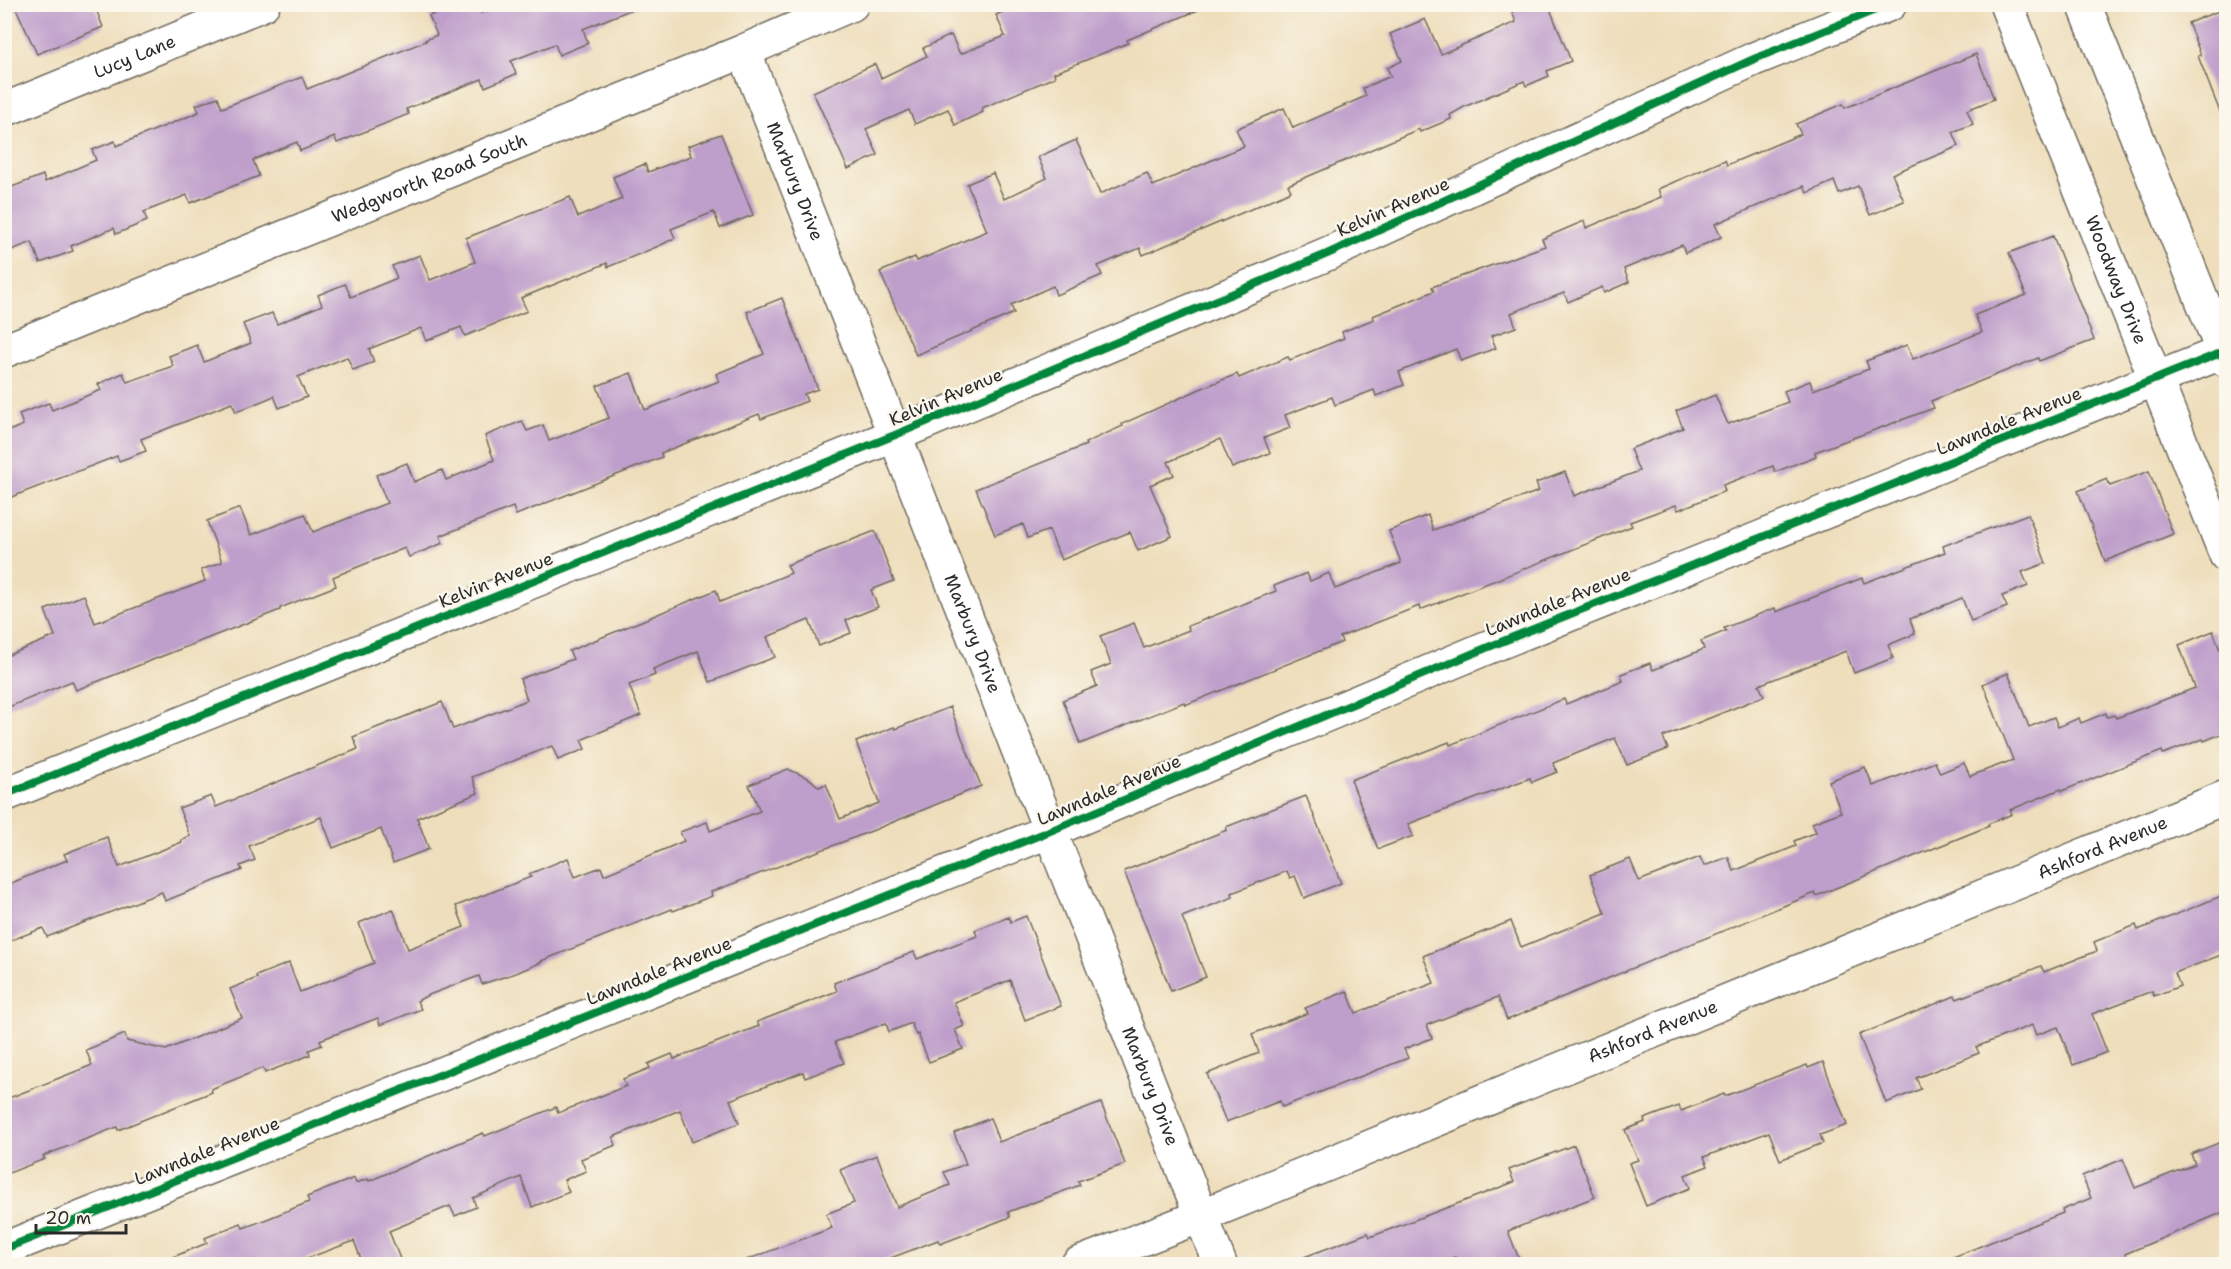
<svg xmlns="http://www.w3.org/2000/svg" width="2231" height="1269" viewBox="0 0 2231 1269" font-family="'Shantell Sans',sans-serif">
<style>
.building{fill:#be9eca}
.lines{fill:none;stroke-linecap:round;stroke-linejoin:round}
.minor-casing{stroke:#6f6a5e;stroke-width:36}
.minor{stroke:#fff;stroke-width:33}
.cycleway-casing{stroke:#fbf7ec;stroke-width:11}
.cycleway{stroke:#00873e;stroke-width:8}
.labels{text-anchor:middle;stroke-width:5;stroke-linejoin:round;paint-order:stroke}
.street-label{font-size:18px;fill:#2b2b2b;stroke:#fbf7ec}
</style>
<rect width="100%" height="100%" fill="#fbf7ec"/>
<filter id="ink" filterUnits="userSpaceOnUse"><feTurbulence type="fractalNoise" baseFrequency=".0167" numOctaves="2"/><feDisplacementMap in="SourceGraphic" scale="12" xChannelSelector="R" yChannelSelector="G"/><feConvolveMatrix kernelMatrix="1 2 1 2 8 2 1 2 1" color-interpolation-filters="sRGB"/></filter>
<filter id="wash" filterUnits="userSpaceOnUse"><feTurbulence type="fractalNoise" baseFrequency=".008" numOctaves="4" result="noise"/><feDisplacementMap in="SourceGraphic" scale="24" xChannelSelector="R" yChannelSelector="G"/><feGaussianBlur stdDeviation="1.35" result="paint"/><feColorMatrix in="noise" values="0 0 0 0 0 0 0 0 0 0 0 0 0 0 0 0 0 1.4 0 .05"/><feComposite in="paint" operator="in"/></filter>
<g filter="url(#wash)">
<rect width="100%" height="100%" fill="#eedebc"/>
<g id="blocks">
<g class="building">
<path d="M14,4H94L103,27L37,54Z"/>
<path d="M457,4H478L481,13L502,4L640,6L583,29L588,43L559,55L555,44L511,61L516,74L485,87L482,79L406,109L409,114L337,143L335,137L300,151L297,142L253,160L259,176L190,203L187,195L144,212L147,221L116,234L114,228L71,246L73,251L40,263L32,242L4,253V190L43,175L45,182L96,160L92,150L115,141L116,146L199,112L196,105L218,97L222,108L302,77L307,89L426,41L425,40L437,35L429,16Z"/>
<path d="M1021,4L1210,5L1127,40L1128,43L1054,73L1055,77L982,108L983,112L955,125L948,109L915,124L909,110L866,129L878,155L848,169L813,92L875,64L881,78L927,56L923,48L951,35L960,54L1005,36L996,15Z"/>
<path d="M1509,4H1548L1571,61L1547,71L1549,76L1526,86L1524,81L1464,107L1450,115L1451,119L1420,132L1419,129L1288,185L1291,191L1251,209L1143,255L1140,248L1098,266L1102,275L1056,295L1053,286L1011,305L1014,313L916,355L880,272L915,257L917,261L987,231L967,184L993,173L1004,199L1047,178L1038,157L1076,140L1100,194L1147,173L1153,186L1244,146L1236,129L1284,108L1293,128L1366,96L1363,88L1391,76L1387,68L1402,61L1390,34L1425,19L1441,54L1516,22Z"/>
<path d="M2226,8V124L2225,125L2198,56L2201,55L2188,23Z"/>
<path d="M1976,54L1994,99L1967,110L1973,124L1953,132L1959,146L1892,174L1904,201L1870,215L1858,186L1839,194L1834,181L1807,193L1804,186L1715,224L1721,237L1685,253L1682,245L1624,269L1629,282L1604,293L1602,287L1568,302L1564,293L1511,313L1516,327L1491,336L1496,348L1461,361L1456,349L1399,372L1404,385L1376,396L1374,390L1335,405L1332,397L1285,415L1290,428L1264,438L1270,453L1232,468L1220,439L1168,462L1174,475L1150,485L1172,536L1138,551L1130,532L1061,560L1049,530L1028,538L1023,524L995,535L976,489L1086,445L1085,443L1123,426L1122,424L1200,389L1237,374L1239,378L1288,357L1290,360L1344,338L1342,332L1374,319L1373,316L1434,291L1432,287L1545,246L1542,239L1584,221L1586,228L1661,197L1658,189L1725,160L1727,165L1801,134L1796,124L1843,104L1845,108Z"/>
<path d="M721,134L753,215L720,228L714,212L671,229L675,238L661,245L608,267L607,263L521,298L527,311L465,336L461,327L426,341L421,328L369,349L374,362L353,370L347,357L298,377L307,397L279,408L274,396L236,412L232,403L141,439L146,451L119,461L117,456L4,500V433L23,425L19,414L49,403L52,410L101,390L98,384L123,373L127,382L173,366L169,356L197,345L204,362L251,343L243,324L272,313L277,324L322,305L318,295L345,284L351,297L397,278L392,266L420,255L430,280L475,262L466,238L570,197L578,217L622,199L613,177L645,164L648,172L691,156L688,146Z"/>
<path d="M2053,236L2094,340L2039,361L2038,358L1931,401L1934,408L1815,452L1816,456L1775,472L1773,466L1723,485L1725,491L1678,510L1676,505L1630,522L1632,526L1420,610L1419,606L1340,637L1342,642L1185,705L1184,702L1080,744L1063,700L1097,686L1091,672L1111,664L1100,636L1134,623L1144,648L1189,630L1188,626L1276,591L1274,586L1307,573L1310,581L1329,573L1335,589L1401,563L1389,531L1428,515L1433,530L1539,491L1536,483L1565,472L1574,496L1639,471L1630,449L1683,428L1676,411L1715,395L1728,424L1788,402L1784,391L1810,381L1813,390L1869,369L1866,361L1907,345L1913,359L1982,332L1975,315L2026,295L2009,253Z"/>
<path d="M782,298L818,389L804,394L807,401L761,419L759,414L661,453L662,457L516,515L513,507L440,536L443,543L409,557L405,548L333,577L336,586L280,608V610L76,690L72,681L4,709V657L55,636L45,610L84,595L95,623L205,581L201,570L222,562L207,521L240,508L251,535L305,514L313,532L387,503L376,475L407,463L414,482L442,470L446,480L494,460L485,436L522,421L527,431L543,425L549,441L609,418L597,386L631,373L645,410L719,381L716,374L764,354L747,312Z"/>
<path d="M2149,471L2173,534L2105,561L2078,491L2107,479L2110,486Z"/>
<path d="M2028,514L2046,563L2022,572L2028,586L2002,596L2007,607L1971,621L1962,598L1910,619L1915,634L1888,645L1893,658L1854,673L1846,651L1759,685L1764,696L1663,737L1668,749L1627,765L1615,738L1553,763L1557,772L1532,782L1530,778L1408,824L1413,836L1378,849L1351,780L1449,742L1450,745L1564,699L1566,704L1623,681L1621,674L1650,663L1653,670L1704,649L1701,641L1726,631L1724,628L1775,608L1776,612L1862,578L1864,583L1945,552L1943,546Z"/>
<path d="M875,531L894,581L871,590L878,607L846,620L851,633L819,646L809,620L767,637L775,657L710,682L698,651L653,669L655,675L629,685L641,715L581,740L585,749L558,760L552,746L472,777L478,793L417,818L429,849L393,863L381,829L333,848L321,817L249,846L255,860L240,866L242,870L165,901L162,892L47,937L43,928L4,943V886L67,860L64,854L107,837L119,867L182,842L181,840L190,836L179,808L211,796L216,807L358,749L353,737L442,702L453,729L527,700L520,679L573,659L569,651L716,590L720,602L791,573L787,565Z"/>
<path d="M2213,631L2226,666V732L2204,741L2203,739L2163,754L2162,751L2062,791L2061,789L2010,810L2012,814L1988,824L1989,826L1816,896L1815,893L1507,1020L1498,997L1427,1025L1432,1038L1404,1049L1408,1058L1282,1107L1280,1101L1226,1122L1207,1074L1259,1053L1252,1034L1308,1013L1305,1008L1347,991L1356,1013L1434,983L1423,956L1511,921L1521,947L1605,913L1590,875L1630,859L1639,881L1700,857L1704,866L1728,857L1734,871L1796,846L1794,841L1816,832L1812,823L1841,812L1829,781L1865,767L1873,786L1935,762L1940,773L1964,763L1970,776L2013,760L1983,684L2008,673L2029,727L2054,717L2058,727L2079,718L2081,723L2106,713L2107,717L2114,715L2116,718L2195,688L2179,645Z"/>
<path d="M950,707L981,786L874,830L711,892L712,896L673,911L672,909L541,961L542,962L516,973L482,984L479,976L426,996L417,1001L421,1009L380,1025L378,1018L320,1040L322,1045L309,1050L310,1055L265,1073L263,1068L211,1089L212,1092L118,1130L117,1127L43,1156L45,1159L4,1175V1100L92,1065L86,1050L125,1034L127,1041L166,1050L242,1018L230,989L257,978L256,976L289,963L300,992L374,963L359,923L393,909L408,949L464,927L456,906L531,877L529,874L568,858L575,877L601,867L604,875L684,841L680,832L707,822L710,831L760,811L749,785L788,769L810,779L819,787L826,784L840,819L879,803L856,742L894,727L895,729Z"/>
<path d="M1306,796L1341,883L1304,898L1295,876L1290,878L1287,871L1232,893L1233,897L1182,917L1206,977L1171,991L1124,871L1227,830L1226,827Z"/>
<path d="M2226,894V953L2175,973L2180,986L2154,996L2152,991L2092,1014L2107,1052L2073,1065L2058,1027L2036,1035L2032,1025L1976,1047L1979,1053L1916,1078L1921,1089L1886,1103L1859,1035L1955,996L1957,999L2041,966L2044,972L2097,951L2094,942L2136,925L2138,930Z"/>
<path d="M1026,916L1061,1006L1025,1020L1010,980L954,1002L964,1026L955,1030L963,1049L929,1062L918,1034L916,1035L911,1023L889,1032L886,1023L835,1042L844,1063L805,1078L803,1072L730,1100L739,1123L692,1142L680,1110L613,1137L616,1145L581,1159L586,1171L564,1180L569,1192L532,1207L521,1177L473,1198L476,1207L455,1216L450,1206L389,1231L402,1264H363L354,1241L292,1264H156L207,1243L205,1238L241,1223L243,1228L262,1221L309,1202L307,1197L354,1178L356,1183L368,1179L369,1181L483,1133L485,1136L556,1107L558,1113L626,1086L623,1079L650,1068L648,1064L672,1054L674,1059L759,1026L757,1022L837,991L834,983L914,952L917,959L977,936L975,930L1009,917L1011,922Z"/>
<path d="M1823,1062L1847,1125L1820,1135L1823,1143L1780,1160L1769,1132L1704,1157L1708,1166L1685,1175L1690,1188L1646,1206L1629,1163L1638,1160L1625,1130L1645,1122L1644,1119L1679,1106L1681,1111L1724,1094L1725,1096L1807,1065L1808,1068Z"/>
<path d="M1101,1103L1125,1164L1078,1181L1080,1185L1008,1212L1010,1217L940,1244L938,1240L875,1264H741V1262L832,1228L826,1214L854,1203L840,1170L877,1155L897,1207L950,1185L944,1172L966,1164L954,1133L990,1118L999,1142Z"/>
<path d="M2226,1140V1211L2125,1254L2127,1258L2110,1264H1936L2063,1213L2062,1210L2091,1198L2082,1176L2123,1159L2135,1188L2195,1164L2191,1154Z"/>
<path d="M1574,1145L1595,1197L1508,1231L1521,1264H1458L1455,1257L1436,1264H1292L1291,1262L1368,1233L1370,1237L1514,1182L1509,1170Z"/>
</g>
</g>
</g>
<g filter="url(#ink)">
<use href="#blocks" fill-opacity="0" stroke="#6f6a5e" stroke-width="1.5"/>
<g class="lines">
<defs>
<g id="minor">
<path id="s1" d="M2006,4L2226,555"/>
<path d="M2084,4L2226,360"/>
<path id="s2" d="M744,51L1220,1264"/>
<path id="s3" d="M4,110L263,4"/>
<path id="s4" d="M4,351L744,51L852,4"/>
<path d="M4,795L895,435L1327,254L1754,59L1890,4"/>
<path d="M4,1249L1050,831L1486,648L2223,352"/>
<path id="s5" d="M1078,1264L1201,1216L2226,797"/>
</g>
</defs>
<use href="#minor" class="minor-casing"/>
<use href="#minor" class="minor"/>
<defs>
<g id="cycleway">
<path d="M4,795L895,435L1327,254L1754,59L1890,4"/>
<path d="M4,1249L1050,831L1486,648L2223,352"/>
</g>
</defs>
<use href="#cycleway" class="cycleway-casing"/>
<use href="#cycleway" class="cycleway"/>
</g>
</g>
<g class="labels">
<g class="street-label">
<text dy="6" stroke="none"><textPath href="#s3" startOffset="141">Lucy Lane</textPath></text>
<text dy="6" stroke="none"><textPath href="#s4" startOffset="459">Wedgworth Road South</textPath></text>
<text dy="6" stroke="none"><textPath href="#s2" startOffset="140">Marbury Drive</textPath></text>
<text transform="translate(1393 207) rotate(-24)" y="6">Kelvin Avenue</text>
<text dy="6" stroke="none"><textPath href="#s1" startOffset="297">Woodway Drive</textPath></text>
<text transform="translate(946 397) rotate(-23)" y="6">Kelvin Avenue</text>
<text transform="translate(2009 421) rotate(-22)" y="6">Lawndale Avenue</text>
<text transform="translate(496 580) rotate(-22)" y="6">Kelvin Avenue</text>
<text transform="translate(1558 602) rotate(-22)" y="6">Lawndale Avenue</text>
<text dy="6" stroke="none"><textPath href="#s2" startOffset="626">Marbury Drive</textPath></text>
<text transform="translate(1109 790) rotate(-23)" y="6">Lawndale Avenue</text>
<text dy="6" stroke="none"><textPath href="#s5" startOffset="1106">Ashford Avenue</textPath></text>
<text transform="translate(659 971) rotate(-22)" y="6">Lawndale Avenue</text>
<text dy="6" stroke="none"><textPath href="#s5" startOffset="620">Ashford Avenue</textPath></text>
<text dy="6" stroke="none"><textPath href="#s2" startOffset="1112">Marbury Drive</textPath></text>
<text transform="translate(207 1151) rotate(-22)" y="6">Lawndale Avenue</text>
</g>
</g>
<rect width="2231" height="1269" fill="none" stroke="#fbf7ec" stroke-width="24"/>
<path d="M36 1224v9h90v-9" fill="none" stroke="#2b2b2b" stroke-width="3"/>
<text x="45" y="1224" font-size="18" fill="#2b2b2b" stroke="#fbf7ec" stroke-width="4.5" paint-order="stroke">20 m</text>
</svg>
